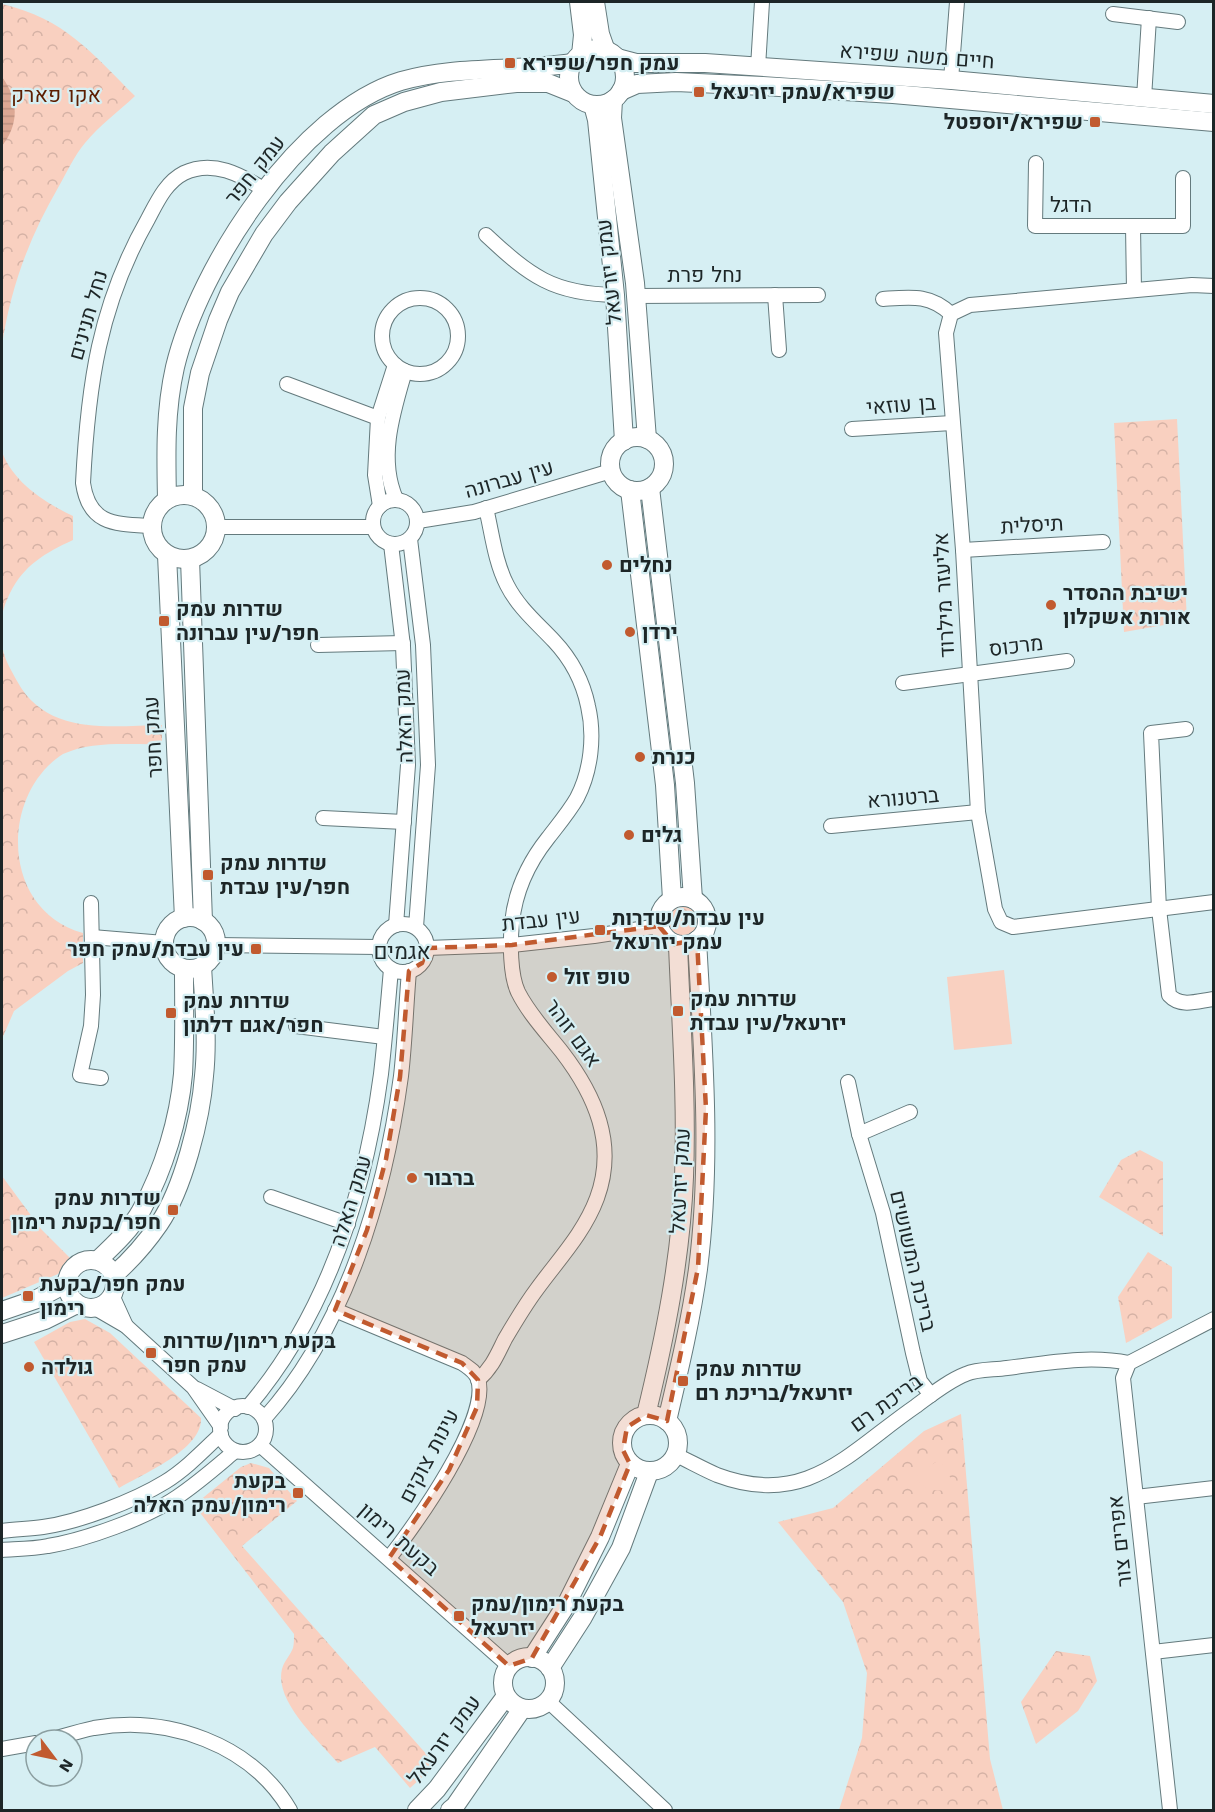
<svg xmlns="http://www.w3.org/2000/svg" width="1215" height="1812" viewBox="0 0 1215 1812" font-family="'Work Sans',Heebo,sans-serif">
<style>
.forest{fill:url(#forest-crowns)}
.pitch{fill:#f9d0c0}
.water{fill:url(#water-rules)}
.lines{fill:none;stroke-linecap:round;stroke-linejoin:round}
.street-casing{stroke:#647a7d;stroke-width:16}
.secondary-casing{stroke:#647a7d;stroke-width:20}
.street{stroke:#fff;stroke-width:14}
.secondary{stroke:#fff;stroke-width:18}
.marked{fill:#c15a2f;fill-opacity:0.2;stroke:#c15a2f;stroke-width:4.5;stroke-dasharray:12 8;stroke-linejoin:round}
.poi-dot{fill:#c15a2f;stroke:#d6eff3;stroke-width:2}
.labels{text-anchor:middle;stroke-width:4.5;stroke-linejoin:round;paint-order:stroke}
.street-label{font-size:21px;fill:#1d2627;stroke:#d6eff3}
.poi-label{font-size:21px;font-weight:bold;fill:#1d2627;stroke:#d6eff3;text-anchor:start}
.park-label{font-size:21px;fill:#5c1e01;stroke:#d6eff3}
.neighbourhood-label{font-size:22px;fill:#1d2627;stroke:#d6eff3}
</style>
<defs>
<pattern id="forest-crowns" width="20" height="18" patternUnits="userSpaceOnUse" patternTransform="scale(1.5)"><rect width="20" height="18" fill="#f9d0c0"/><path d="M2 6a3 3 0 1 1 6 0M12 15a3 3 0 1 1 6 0" fill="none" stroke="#d5b2a5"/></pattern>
<pattern id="water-rules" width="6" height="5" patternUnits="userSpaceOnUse" patternTransform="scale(1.5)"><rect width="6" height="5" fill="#dca894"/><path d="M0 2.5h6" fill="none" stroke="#bc9080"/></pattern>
</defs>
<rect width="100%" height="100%" fill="#d6eff3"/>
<g class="forest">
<path d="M2,4C65,19 91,52 135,96C119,111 99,126 85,143C74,156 67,172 59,186C29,238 11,286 2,345Z"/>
<path d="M1177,419L1187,621L1124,632L1114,423Z"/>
<path d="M2,452C14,483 44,502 73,516V540C45,553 24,565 10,593C6,602 2,610 2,620Z"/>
<path d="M2,643C3,657 10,668 17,681C47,736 109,726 162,725V744C130,745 93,740 63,754C0,794 0,910 83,933V963L68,971L14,1011L2,1039Z"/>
<circle cx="684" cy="921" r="16"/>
<path d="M1140,1150L1163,1162V1236L1099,1197L1121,1160Z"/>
<path d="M2,1176L41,1229L70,1258L58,1274L2,1298Z"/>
<path d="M1148,1252L1172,1267V1318L1126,1343L1118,1297Z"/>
<path d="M85,1319L110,1333L201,1418C203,1449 143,1474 119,1488L34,1342L70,1322Z"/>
<path d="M961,1414L990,1759L1003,1810H839L862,1738L867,1673L843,1602L778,1522L833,1508L924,1431Z"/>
<path d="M251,1463L269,1468L297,1501L242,1546L436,1765L410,1788L375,1747L338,1763C318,1740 274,1701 282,1669C284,1661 290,1656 293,1648C294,1644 294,1639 294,1634L194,1505L241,1467Z"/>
<path d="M1056,1651L1090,1656L1097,1681L1078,1711L1036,1744L1021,1702Z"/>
</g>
<g class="pitch">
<path d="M1004,970L1012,1044L954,1050L947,977Z"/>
<path d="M940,1459L950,1477L952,1491L930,1490L913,1478Z"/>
</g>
<path class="water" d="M2,77C19,100 19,124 2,146Z"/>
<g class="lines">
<defs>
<g id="street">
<path d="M1113,14L1178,22"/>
<path d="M758,67L762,2"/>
<path d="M951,80L957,2"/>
<path d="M1144,98L1149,18"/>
<path d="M1036,163L1035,226H1183V178"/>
<path d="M1133,226L1134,290"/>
<path d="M486,235C530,276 553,294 615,295"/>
<path d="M1214,286L1192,285L970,305L951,314L946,333L963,550L978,812L995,909L1001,922L1013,927L1214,902"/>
<path d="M775,295L779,350"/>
<path d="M635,296L818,295"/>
<circle cx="420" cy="336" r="38"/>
<path d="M883,299C911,297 930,294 951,314"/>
<path d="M287,384L378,418"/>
<path d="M852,429L952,423"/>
<path d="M396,499C378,458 393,412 405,371"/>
<circle cx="395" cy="522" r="22"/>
<path d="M380,506L375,475L378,418L395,365"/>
<path d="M418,521L474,512L611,471"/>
<path d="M151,526C115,524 89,525 83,483C88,385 99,305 148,219C157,202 166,182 184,173C213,159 241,175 265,190"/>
<path d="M216,527H373"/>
<path d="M410,539L423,645L428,765L416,927"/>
<path d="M391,544L403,646L408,765L396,925"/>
<path d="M963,550L1103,542"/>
<path d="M318,645L403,643"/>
<path d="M903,683L1067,661"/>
<path d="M1186,729L1151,733L1159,909L1169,995C1181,1008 1197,1001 1214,999"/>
<path d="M323,818L404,822"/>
<path d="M831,826L978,812"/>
<path d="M91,903L93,995L91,1026L80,1075L101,1078"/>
<circle cx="403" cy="948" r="24"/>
<path d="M92,937L164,943"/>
<path d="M216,945L379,947"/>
<path d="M427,948L512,945L594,936L659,926"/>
<path d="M296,1026L384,1037"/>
<path d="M848,1082L859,1134L883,1213L913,1353L920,1381L931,1395"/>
<path d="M859,1134L910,1112"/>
<path d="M271,1197L348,1224"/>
<path d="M112,1295L126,1326"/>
<path d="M95,1308L126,1326L193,1387L221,1427"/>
<path d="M335,1310L462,1363C469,1368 475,1371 478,1379C491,1419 414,1527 389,1558"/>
<path d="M478,1380C492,1368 497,1355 505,1339C515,1322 525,1305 537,1289C558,1260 584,1233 597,1198C617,1144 595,1095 562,1052C547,1033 529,1014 518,992C510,975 510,942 512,923C515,892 529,862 548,838C558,825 569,812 577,798C591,771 595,736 588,706C583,682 571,659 554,641C537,623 518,607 507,585C495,562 492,533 486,508"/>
<path d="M197,1389L235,1409"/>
<circle cx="243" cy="1429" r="23"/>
<path d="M248,1407C327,1314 365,1193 381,1074C385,1039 388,1004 391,969"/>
<path d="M264,1419C346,1328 385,1195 401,1076C405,1041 406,1006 409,971"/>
<path d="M260,1445L509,1666"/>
<path d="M676,1455C689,1461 703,1469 717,1475C807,1509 849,1452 916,1406C931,1395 948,1381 966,1374C977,1369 994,1370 1007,1368C1048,1363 1088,1355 1129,1363"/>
<path d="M1136,1497L1214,1488"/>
<path d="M2,1531C15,1529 29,1529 43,1527C79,1522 134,1501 165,1482C186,1469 203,1451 221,1434"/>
<path d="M2,1550C17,1549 33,1549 48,1546C85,1540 146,1518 177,1497C198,1483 216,1467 235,1451"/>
<path d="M1153,1652L1214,1645"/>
<path d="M548,1701L665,1810"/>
<path d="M50,1740C64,1736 79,1731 94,1728C168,1715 251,1744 290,1810"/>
<path d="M2,1749L36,1743"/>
<path d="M1170,1810L1123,1378L1129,1363L1214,1319"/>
</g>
<g id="secondary">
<path d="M579,2L583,35L581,55"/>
<path d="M595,2L600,34L606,51"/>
<circle cx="597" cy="77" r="28"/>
<path d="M617,58L636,63H705L951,80L1214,104"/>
<path d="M621,91L637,84L676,82L763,86L893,94L1214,122"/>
<path d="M613,100L612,118L635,283L647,439"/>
<path d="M593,105L597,120L615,295L624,441"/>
<circle cx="637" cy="464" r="27"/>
<path d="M650,488L685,783L693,899"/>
<path d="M630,490L665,785L672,899"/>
<circle cx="184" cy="527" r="32"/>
<path d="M193,495V408L200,373L218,320L230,292L264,234L288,202L332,153L374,115L404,102L441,92L516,83H548L573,93"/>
<path d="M167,499C166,454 165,411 175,367C199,267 299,112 401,81C457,65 516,72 573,63"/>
<path d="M167,555L184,918"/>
<path d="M190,559L203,921"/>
<circle cx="683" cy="921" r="24"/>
<circle cx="190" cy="943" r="26"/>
<circle cx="91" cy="1284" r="24"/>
<path d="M98,1260C114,1245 132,1228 142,1209C164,1169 179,1119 183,1074C185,1039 184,1003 184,969"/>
<path d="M114,1275C131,1260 146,1243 159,1224C183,1189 201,1118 204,1076C208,1040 204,1003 202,966"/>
<path d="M2,1311L37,1299L67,1283"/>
<path d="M2,1334L45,1320L77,1304"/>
<circle cx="650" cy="1443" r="28"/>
<path d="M646,1415C665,1337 681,1258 684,1177C687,1100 681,1022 678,945"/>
<path d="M667,1421C679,1370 691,1320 698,1269C712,1159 703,1049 697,940"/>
<circle cx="529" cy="1683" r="26"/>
<path d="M532,1658L566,1605L600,1537L630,1464"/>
<path d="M550,1668L583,1617L621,1548L649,1472"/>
<path d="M417,1810L437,1789L506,1696"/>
<path d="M450,1810L455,1806L522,1709"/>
</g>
</defs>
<use href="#street" class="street-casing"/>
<use href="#secondary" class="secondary-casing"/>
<use href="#street" class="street"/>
<use href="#secondary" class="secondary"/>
</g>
<path class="marked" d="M659,926L674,944L697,940L706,1109L698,1268L667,1421L646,1415L627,1427L623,1450L630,1464L600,1537L532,1658L509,1666L389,1558L449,1470L477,1407L478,1380L462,1363L335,1310L367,1230L386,1159L400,1077L409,971L422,963L427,948L512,945Z"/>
<g class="poi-dot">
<rect x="504" y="57" width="12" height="12" rx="3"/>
<rect x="693" y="86" width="12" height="12" rx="3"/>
<rect x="1089" y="116" width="12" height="12" rx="3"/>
<circle cx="607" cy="565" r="6"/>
<circle cx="1051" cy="605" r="6"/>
<rect x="158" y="615" width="12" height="12" rx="3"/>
<circle cx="630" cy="632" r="6"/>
<circle cx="640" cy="757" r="6"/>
<circle cx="629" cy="835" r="6"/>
<rect x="202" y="869" width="12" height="12" rx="3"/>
<rect x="594" y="924" width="12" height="12" rx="3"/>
<rect x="250" y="943" width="12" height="12" rx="3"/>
<circle cx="552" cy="977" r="6"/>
<rect x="672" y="1005" width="12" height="12" rx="3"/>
<rect x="165" y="1007" width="12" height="12" rx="3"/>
<circle cx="412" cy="1178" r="6"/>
<rect x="167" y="1204" width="12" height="12" rx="3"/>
<rect x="22" y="1290" width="12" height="12" rx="3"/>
<rect x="145" y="1347" width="12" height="12" rx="3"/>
<circle cx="29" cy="1367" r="6"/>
<rect x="677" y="1375" width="12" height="12" rx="3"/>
<rect x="292" y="1487" width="12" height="12" rx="3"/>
<rect x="453" y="1610" width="12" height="12" rx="3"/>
</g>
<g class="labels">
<g class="street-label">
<text transform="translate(917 56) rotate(4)" y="7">חיים משה שפירא</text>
<text transform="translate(255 170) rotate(-51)" y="7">עמק חפר</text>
<text x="1071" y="212">הדגל</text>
<text transform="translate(609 272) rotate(-96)" y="7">עמק יזרעאל</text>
<text x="705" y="282">נחל פרת</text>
<text transform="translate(88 315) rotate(-74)" y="7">נחל תנינים</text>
<text transform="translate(901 405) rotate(-4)" y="7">בן עוזאי</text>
<text transform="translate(509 479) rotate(-16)" y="7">עין עברונה</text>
<text transform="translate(1032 525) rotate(-3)" y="7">תיסלית</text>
<text transform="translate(944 595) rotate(-93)" y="7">אליעזר מילרוד</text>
<text transform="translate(1016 646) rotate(-7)" y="7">מרכוס</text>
<text transform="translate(404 716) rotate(-92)" y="7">עמק האלה</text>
<text transform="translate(153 737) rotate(-93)" y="7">עמק חפר</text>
<text transform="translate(903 798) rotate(-5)" y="7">ברטנורא</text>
<text transform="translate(541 920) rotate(-6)" y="7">עין עבדת</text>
<text transform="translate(573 1033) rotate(54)" y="7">אגם זוהר</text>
<text transform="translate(680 1181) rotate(-87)" y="7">עמק יזרעאל</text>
<text transform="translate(351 1201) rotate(-73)" y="7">עמק האלה</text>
<text transform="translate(913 1261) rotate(77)" y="7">בריכת המשושים</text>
<text transform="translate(886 1403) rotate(-36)" y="7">בריכת רם</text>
<text transform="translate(429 1456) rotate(-62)" y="7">עינות צוקים</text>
<text transform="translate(399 1539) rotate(41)" y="7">בקעת רימון</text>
<text transform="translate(1120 1541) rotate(-96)" y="7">אפרים צור</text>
<text transform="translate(444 1740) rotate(-53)" y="7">עמק יזרעאל</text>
</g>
<g class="poi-label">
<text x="522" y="70">עמק חפר/שפירא</text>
<text x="711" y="99">שפירא/עמק יזרעאל</text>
<text x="1083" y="129" text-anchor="end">שפירא/יוספטל</text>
<text x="619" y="572">נחלים</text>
<text x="1063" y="600">ישיבת ההסדר<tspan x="1063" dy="24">אורות אשקלון</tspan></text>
<text x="176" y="616">שדרות עמק<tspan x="176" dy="24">חפר/עין עברונה</tspan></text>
<text x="642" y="639">ירדן</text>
<text x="652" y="764">כנרת</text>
<text x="641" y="842">גלים</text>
<text x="220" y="870">שדרות עמק<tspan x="220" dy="24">חפר/עין עבדת</tspan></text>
<text x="612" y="925">עין עבדת/שדרות<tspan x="612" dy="24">עמק יזרעאל</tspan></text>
<text x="244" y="956" text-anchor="end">עין עבדת/עמק חפר</text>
<text x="564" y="984">טופ זול</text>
<text x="690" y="1006">שדרות עמק<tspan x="690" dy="24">יזרעאל/עין עבדת</tspan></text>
<text x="183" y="1008">שדרות עמק<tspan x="183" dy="24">חפר/אגם דלתון</tspan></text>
<text x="424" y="1185">ברבור</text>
<text x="161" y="1205" text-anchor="end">שדרות עמק<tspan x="161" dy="24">חפר/בקעת רימון</tspan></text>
<text x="40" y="1291">עמק חפר/בקעת<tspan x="40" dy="24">רימון</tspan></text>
<text x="163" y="1348">בקעת רימון/שדרות<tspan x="163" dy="24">עמק חפר</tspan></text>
<text x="41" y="1374">גולדה</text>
<text x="695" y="1376">שדרות עמק<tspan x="695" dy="24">יזרעאל/בריכת רם</tspan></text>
<text x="286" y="1488" text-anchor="end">בקעת<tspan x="286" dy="24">רימון/עמק האלה</tspan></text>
<text x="471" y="1611">בקעת רימון/עמק<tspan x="471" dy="24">יזרעאל</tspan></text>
</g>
<g class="park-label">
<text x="56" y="102">אקו פארק</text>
</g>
<g class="neighbourhood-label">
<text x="402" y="959">אגמים</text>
</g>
</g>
<rect width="1215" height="1812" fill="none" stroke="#1d2627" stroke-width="6"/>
<g transform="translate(54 1758) rotate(122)"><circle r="28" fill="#d6eff3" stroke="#8c9fa1" stroke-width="1.5"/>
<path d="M0-4.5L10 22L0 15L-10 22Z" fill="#c15a2f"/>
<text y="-9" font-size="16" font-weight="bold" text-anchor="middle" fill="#1d2627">N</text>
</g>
</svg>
